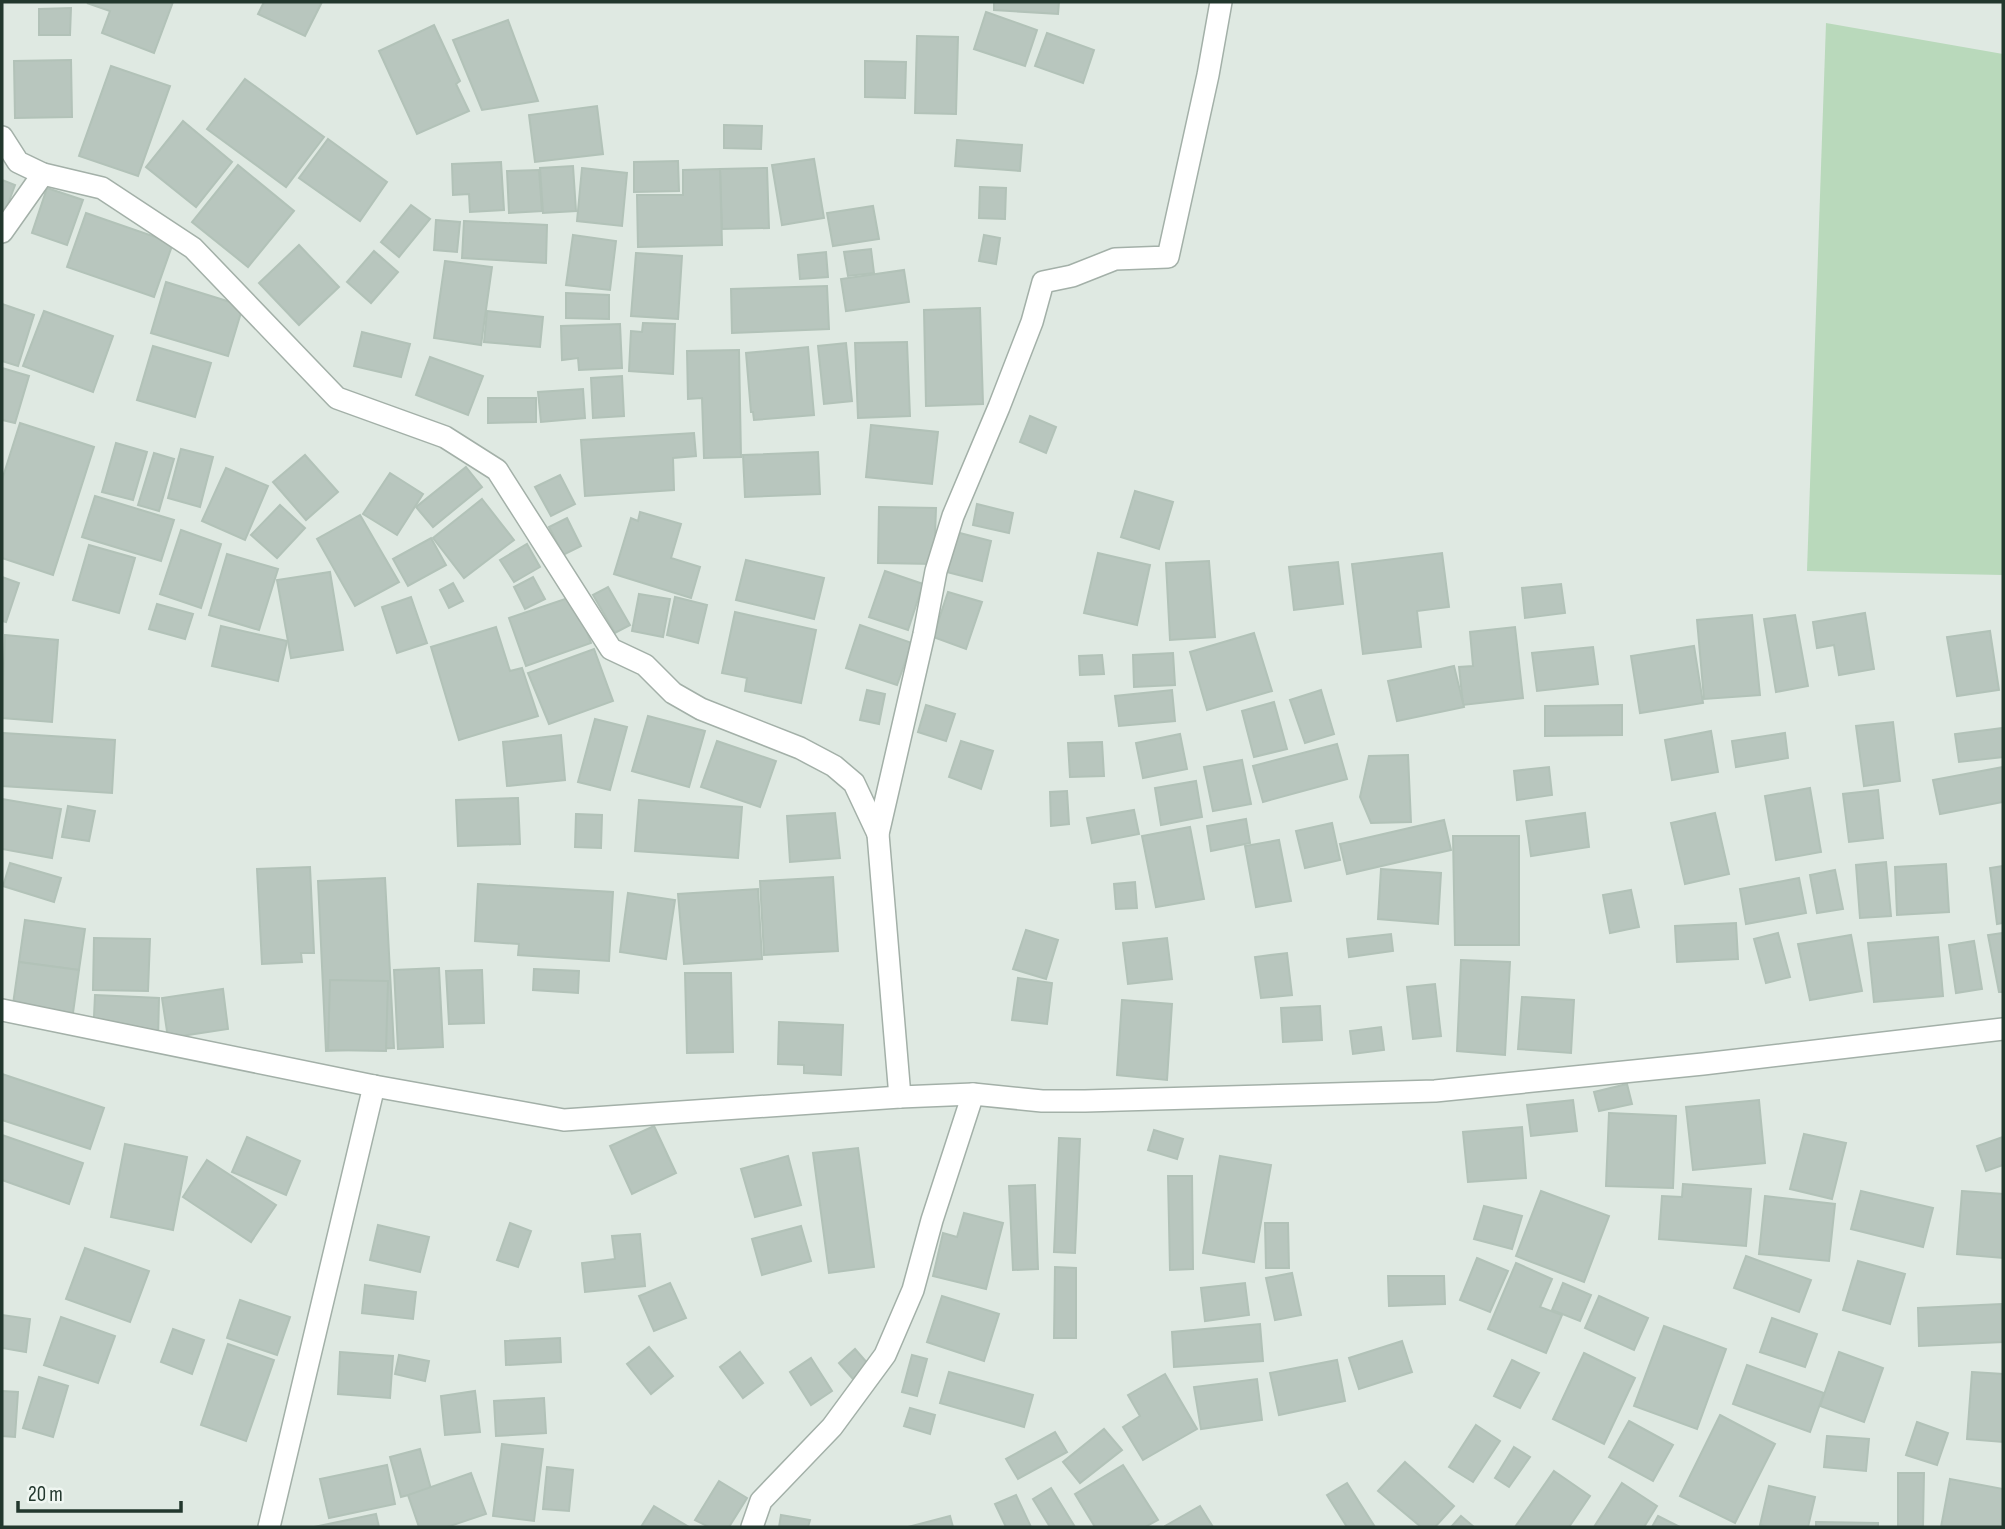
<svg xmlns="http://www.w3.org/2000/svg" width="2005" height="1529" viewBox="0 0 2005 1529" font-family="'Sofia Sans Condensed',sans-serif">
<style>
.pitch{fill:#b9d9bb}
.building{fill:#b8c6be;stroke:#b2c2b8;stroke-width:2}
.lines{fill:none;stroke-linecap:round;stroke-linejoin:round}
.minor-casing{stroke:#a3b0a8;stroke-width:24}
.minor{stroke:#fff;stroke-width:21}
</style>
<rect width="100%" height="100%" fill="#dfe9e2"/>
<path class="pitch" d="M1826,23L2003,54V575L1807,571Z"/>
<g class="building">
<path d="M173,2L154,53L102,33L110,11L87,3Z"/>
<path d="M264,2H322L305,36L258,14Z"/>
<path d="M994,2H1059L1058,14L994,10Z"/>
<path d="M71,8L70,35H39V9Z"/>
<path d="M986,12L1037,30L1025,66L974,49Z"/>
<path d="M508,20L538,101L482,110L453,40Z"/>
<path d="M434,25L460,81L456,84L469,111L417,134L379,51Z"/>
<path d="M1047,33L1094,50L1083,83L1035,66Z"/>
<path d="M917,36L958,37L956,114L915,113Z"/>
<path d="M71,60L72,117L15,118L14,61Z"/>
<path d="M865,61L906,62L905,98L865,97Z"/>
<path d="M111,66L170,86L138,176L79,156Z"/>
<path d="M245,79L324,137L286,187L207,129Z"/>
<path d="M597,106L603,154L535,162L529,115Z"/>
<path d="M183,121L232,162L196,207L146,167Z"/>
<path d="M724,125L762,126L761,149L724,148Z"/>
<path d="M328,139L387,182L360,221L299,178Z"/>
<path d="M957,140L1022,145L1020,171L955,166Z"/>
<path d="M814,159L824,218L782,225L772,165Z"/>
<path d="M678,161L679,191L634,192V162Z"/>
<path d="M501,162L504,210L470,212L469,194L453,195L452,164Z"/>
<path d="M238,165L294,211L248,267L192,222Z"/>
<path d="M573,166L576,211L543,213L540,168Z"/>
<path d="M582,168L627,173L622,226L577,221Z"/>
<path d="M767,168L769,228L722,229L720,169Z"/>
<path d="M720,169L722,245L638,247L637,195H683V170Z"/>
<path d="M539,170L542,211L509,213L507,171Z"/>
<path d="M2,180L15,185L2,220Z"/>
<path d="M980,187L1006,188L1005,219L979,218Z"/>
<path d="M47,188L83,200L67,245L32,233Z"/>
<path d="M411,205L430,219L399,257L381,242Z"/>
<path d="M873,206L879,239L833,246L827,213Z"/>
<path d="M86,213L173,243L154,297L67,267Z"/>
<path d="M436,220L460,222L457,252L434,250Z"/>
<path d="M464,221L547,225L546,263L462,258Z"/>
<path d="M573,235L616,241L610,290L566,285Z"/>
<path d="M984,235L1000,238L996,264L979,261Z"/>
<path d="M299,245L339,287L299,325L259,283Z"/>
<path d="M871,249L874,273L848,276L844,252Z"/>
<path d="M374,251L398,272L371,303L347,282Z"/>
<path d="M826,252L828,277L800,279L798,255Z"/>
<path d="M636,253L682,256L678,319L631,316Z"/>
<path d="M445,261L492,267L481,345L434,338Z"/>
<path d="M904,270L909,302L846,311L841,279Z"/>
<path d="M166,282L243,306L228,356L151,333Z"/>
<path d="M827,286L829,329L732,333L731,289Z"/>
<path d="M566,293L609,295V319L566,318Z"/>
<path d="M2,304L34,315L18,366L2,361Z"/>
<path d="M980,308L983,404L926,406L924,310Z"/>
<path d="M44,311L113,336L93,392L23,366Z"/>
<path d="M487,311L543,317L540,347L484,342Z"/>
<path d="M643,323L675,324L673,374L629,371L631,331L642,332Z"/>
<path d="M620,324L622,368L579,370L578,358L562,360L561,326Z"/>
<path d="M362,332L410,344L401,377L354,366Z"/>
<path d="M907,342L910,416L858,418L855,343Z"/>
<path d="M846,343L852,401L824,404L818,346Z"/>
<path d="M153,346L211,363L195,417L137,400Z"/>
<path d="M808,347L814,415L754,420L753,412H751L746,353Z"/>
<path d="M739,350L741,457L704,458L702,398L688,399L687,351Z"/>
<path d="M430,357L483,376L468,415L416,395Z"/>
<path d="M2,368L29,376L15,423L2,420Z"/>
<path d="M622,376L624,416L593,418L591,378Z"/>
<path d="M583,389L585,418L541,422L538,392Z"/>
<path d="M488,398H536V422L488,423Z"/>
<path d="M1030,416L1056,427L1046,453L1020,442Z"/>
<path d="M20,423L94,447L53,575L2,558V480Z"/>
<path d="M871,425L938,432L932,484L866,477Z"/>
<path d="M694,433L696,456L673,458L674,490L585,496L581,440Z"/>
<path d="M116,443L147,452L133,500L102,492Z"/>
<path d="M181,449L213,457L200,507L168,498Z"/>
<path d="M818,452L820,494L745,497L743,455Z"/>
<path d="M154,453L174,459L159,511L138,505Z"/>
<path d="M305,455L338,492L306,520L273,482Z"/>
<path d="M466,467L482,487L433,527L416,507Z"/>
<path d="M226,468L268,486L245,540L202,521Z"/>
<path d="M390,473L423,494L397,535L363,514Z"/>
<path d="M560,475L575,504L551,516L535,487Z"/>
<path d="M1135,491L1173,502L1159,549L1121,537Z"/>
<path d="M95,496L174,520L161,561L82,537Z"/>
<path d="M482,499L514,540L464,578L433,538Z"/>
<path d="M977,504L1013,513L1009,533L973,525Z"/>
<path d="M280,505L305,528L277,558L251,535Z"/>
<path d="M879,507L936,508L934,564L878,563Z"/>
<path d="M640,512L681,524L671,558L700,567L691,598L614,574L631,518L638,521Z"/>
<path d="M360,515L399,582L355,606L317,539Z"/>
<path d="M567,518L581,546L563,555L549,527Z"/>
<path d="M181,530L221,544L201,608L160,594Z"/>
<path d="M952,531L991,541L982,581L943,571Z"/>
<path d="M431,538L446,565L408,586L393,559Z"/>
<path d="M527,544L540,567L514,582L500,560Z"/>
<path d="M89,545L135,558L119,613L73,600Z"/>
<path d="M1098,553L1150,565L1137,625L1084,613Z"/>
<path d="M1442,553L1449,607L1417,611L1421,647L1363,654L1352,564Z"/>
<path d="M227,554L278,569L259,630L209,615Z"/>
<path d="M746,560L824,578L814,619L736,600Z"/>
<path d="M1209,561L1215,637L1170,640L1166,563Z"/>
<path d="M1338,562L1343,604L1294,610L1289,567Z"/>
<path d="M885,571L923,584L908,630L869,617Z"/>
<path d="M330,572L343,650L291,658L277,580Z"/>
<path d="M2,577L19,583L6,622L2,621Z"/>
<path d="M533,577L545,599L525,609L514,587Z"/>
<path d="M453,583L463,601L449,608L440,590Z"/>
<path d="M1561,584L1565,613L1525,618L1522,588Z"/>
<path d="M608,587L630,625L615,633L593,595Z"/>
<path d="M948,592L982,602L966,649L933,637Z"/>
<path d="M639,594L670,599L663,637L632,631Z"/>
<path d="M574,596L591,643L526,666L509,618Z"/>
<path d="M411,597L427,643L397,653L382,607Z"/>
<path d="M675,597L707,605L698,643L667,635Z"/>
<path d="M157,604L193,614L185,639L149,629Z"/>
<path d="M735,612L816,630L801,703L745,691L747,678L722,673Z"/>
<path d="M1865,613L1874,669L1839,675L1834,645L1817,648L1813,622Z"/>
<path d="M1752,615L1760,695L1704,699L1697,620Z"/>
<path d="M1795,615L1808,686L1776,692L1764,619Z"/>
<path d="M860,625L912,643L897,685L846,668Z"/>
<path d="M221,626L287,641L278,681L212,666Z"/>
<path d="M496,627L510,671L522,668L538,716L459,740L431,647Z"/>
<path d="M1515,627L1523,698L1463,705L1459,667L1473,666L1470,632Z"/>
<path d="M1990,631L1999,690L1957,696L1947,637Z"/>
<path d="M1254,633L1272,691L1207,710L1190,652Z"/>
<path d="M5,635L58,640L52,722L2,718Z"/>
<path d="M1694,646L1703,703L1640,713L1631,656Z"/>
<path d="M1593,647L1598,684L1537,691L1532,653Z"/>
<path d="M594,649L613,701L549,724L528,673Z"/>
<path d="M1173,653L1175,685L1134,687L1133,655Z"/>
<path d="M1102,655L1104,674L1080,675L1079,656Z"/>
<path d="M1454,666L1464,707L1397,721L1388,681Z"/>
<path d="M867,690L885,694L879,724L860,720Z"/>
<path d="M1172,690L1175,721L1119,726L1115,696Z"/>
<path d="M1321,690L1334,734L1305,743L1290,700Z"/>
<path d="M1274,702L1287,749L1254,757L1242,711Z"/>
<path d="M926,705L955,714L946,741L918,732Z"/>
<path d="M1622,705V735L1545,736V706Z"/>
<path d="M648,716L705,731L689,787L632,771Z"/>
<path d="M595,719L627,727L610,790L578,782Z"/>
<path d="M1893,722L1900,781L1864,786L1856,726Z"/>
<path d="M2003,728V757L1959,762L1955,734Z"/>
<path d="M1711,731L1718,772L1672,780L1665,740Z"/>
<path d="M3,733L115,740L112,793L2,786Z"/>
<path d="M1785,733L1788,758L1736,767L1732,741Z"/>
<path d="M1180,734L1187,769L1143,778L1136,743Z"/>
<path d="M561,735L565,780L507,786L503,742Z"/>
<path d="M717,741L776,761L760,807L701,787Z"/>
<path d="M961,741L993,751L981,789L949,777Z"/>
<path d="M1102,742L1104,776L1070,777L1068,743Z"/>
<path d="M1337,744L1347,779L1263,802L1253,766Z"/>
<path d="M1408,755L1411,822L1371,823L1360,797L1369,756Z"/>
<path d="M1242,760L1251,804L1213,811L1204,767Z"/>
<path d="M1549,767L1552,795L1517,800L1514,771Z"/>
<path d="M2003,767V802L1940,814L1933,780Z"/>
<path d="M1196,781L1202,817L1161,825L1155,788Z"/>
<path d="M1810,788L1821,852L1776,860L1765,796Z"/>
<path d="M1878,790L1883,838L1849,842L1843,794Z"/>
<path d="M1067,791L1069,824L1051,826L1050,792Z"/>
<path d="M518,798L520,844L458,846L456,800Z"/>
<path d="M2,799L61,809L52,858L2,849Z"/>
<path d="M639,800L742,807L738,858L635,851Z"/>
<path d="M68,806L95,811L89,841L62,837Z"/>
<path d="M1134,810L1139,834L1092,843L1087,818Z"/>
<path d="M835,813L840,858L790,862L787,816Z"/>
<path d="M1585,813L1589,847L1531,856L1526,821Z"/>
<path d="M1715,813L1729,874L1685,884L1671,823Z"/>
<path d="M576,814L602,815L601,848L575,847Z"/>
<path d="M1246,819L1250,843L1211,851L1207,826Z"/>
<path d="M1444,820L1451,850L1347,874L1340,844Z"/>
<path d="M1332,823L1340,860L1305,868L1296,831Z"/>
<path d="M1190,827L1204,899L1156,907L1142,836Z"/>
<path d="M1453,836H1519V945H1455Z"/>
<path d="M1279,840L1291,901L1256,907L1245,846Z"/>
<path d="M1886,862L1891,916L1860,918L1856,865Z"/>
<path d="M10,863L61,878L54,902L3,886Z"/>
<path d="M1946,864L1949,912L1897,915L1895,867Z"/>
<path d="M2003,866V923L1997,924L1990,868Z"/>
<path d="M310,867L314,953H301L302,962L262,964L257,869Z"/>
<path d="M1381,869L1441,873L1438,924L1378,919Z"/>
<path d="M1835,870L1843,909L1817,913L1810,875Z"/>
<path d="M833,877L838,951L764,955L760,881Z"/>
<path d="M385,878L394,1048L326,1051L318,881Z"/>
<path d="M1799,878L1806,913L1746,924L1740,889Z"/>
<path d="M1135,882L1137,908L1116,909L1114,884Z"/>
<path d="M478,884L613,892L609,961L518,955L519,944L475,941Z"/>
<path d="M758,889L762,959L684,964L678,894Z"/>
<path d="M1631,890L1639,927L1610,933L1603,895Z"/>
<path d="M628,893L675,900L666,959L620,952Z"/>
<path d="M25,920L85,929L79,970L19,962Z"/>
<path d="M1736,923L1738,959L1677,962L1675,926Z"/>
<path d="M1026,930L1058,940L1046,979L1013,969Z"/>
<path d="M1778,933L1790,977L1766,983L1754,939Z"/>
<path d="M2003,933V992H1999L1988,935Z"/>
<path d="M1391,934L1393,951L1349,957L1347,939Z"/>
<path d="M1851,935L1862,991L1810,1000L1798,944Z"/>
<path d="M1938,937L1943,996L1874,1002L1868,943Z"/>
<path d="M94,938L150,939L148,991L93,990Z"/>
<path d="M1167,938L1172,979L1128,984L1123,943Z"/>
<path d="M1974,941L1982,989L1956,993L1949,945Z"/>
<path d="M1287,953L1292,995L1261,998L1255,957Z"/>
<path d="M1461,960L1510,962L1505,1055L1457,1051Z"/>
<path d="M19,962L79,970L71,1027L11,1018Z"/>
<path d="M439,968L443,1047L398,1049L394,970Z"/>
<path d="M534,969L579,971L578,993L533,990Z"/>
<path d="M482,970L484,1023L449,1024L446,971Z"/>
<path d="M685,973H731L733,1052L687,1053Z"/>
<path d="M1018,978L1052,983L1047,1024L1012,1020Z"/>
<path d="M330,980L388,981L386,1051L328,1050Z"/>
<path d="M1435,984L1441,1036L1413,1039L1407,987Z"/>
<path d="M223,989L228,1029L168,1038L162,998Z"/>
<path d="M95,995L159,998L158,1040L93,1038Z"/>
<path d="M1522,997L1574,1000L1571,1053L1518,1049Z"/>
<path d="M1122,1000L1172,1004L1167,1080L1117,1075Z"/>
<path d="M1320,1006L1322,1040L1283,1042L1281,1008Z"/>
<path d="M779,1022L843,1025L841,1075L804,1073V1065L778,1064Z"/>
<path d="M1381,1027L1384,1050L1353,1054L1350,1031Z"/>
<path d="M2,1074L104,1108L90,1149L2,1120Z"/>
<path d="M1627,1084L1632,1104L1599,1111L1594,1092Z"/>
<path d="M1573,1100L1577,1131L1531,1136L1527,1105Z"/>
<path d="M1759,1100L1765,1163L1693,1170L1686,1107Z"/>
<path d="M1609,1113L1676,1116L1673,1188L1606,1186Z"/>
<path d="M654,1126L676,1173L632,1194L610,1146Z"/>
<path d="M1522,1127L1526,1178L1468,1182L1463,1132Z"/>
<path d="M1154,1130L1183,1139L1177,1159L1148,1150Z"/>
<path d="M1804,1134L1846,1143L1832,1199L1790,1189Z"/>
<path d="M2,1135L83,1163L69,1204L2,1180Z"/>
<path d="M247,1137L300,1161L286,1195L232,1172Z"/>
<path d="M2003,1137V1165L1986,1171L1977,1146Z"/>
<path d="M1059,1138L1080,1139L1075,1253L1054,1252Z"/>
<path d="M125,1144L187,1157L173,1230L111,1217Z"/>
<path d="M858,1148L874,1267L829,1273L813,1153Z"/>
<path d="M788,1156L801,1205L755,1217L741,1169Z"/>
<path d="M1220,1156L1271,1165L1254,1262L1203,1253Z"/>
<path d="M207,1160L276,1205L251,1242L183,1197Z"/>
<path d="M1168,1176H1192L1193,1269L1170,1270Z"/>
<path d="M1683,1184L1751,1189L1746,1246L1659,1239L1662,1196L1682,1197Z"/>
<path d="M1035,1185L1038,1269L1013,1270L1009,1186Z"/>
<path d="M1541,1191L1609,1216L1584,1282L1516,1256Z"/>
<path d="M1861,1191L1933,1208L1923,1247L1851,1229Z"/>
<path d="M1962,1191L2003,1194V1258L1957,1254Z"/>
<path d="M1765,1196L1835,1204L1829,1261L1759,1254Z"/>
<path d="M1484,1206L1522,1216L1512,1249L1474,1239Z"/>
<path d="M964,1213L1003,1223L986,1289L933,1276L943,1233L957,1237Z"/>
<path d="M510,1223L531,1231L518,1267L497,1260Z"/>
<path d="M1265,1223H1288L1289,1268H1266Z"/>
<path d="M378,1225L429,1237L420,1272L370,1260Z"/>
<path d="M801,1226L811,1261L762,1275L752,1239Z"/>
<path d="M640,1234L645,1286L585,1292L582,1263L615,1259L612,1236Z"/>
<path d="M85,1248L149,1271L130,1322L66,1299Z"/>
<path d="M1746,1256L1811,1280L1799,1312L1734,1288Z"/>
<path d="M1477,1258L1508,1271L1490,1312L1460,1300Z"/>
<path d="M1858,1261L1905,1274L1890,1324L1843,1310Z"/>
<path d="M1516,1263L1552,1279L1540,1307L1562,1315L1546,1353L1488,1329Z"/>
<path d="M1055,1267L1076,1268V1338H1054Z"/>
<path d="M1292,1273L1301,1315L1275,1320L1266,1278Z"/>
<path d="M1388,1276H1444L1445,1304L1389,1306Z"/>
<path d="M670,1283L686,1318L654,1331L639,1296Z"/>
<path d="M1245,1283L1249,1315L1205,1321L1201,1288Z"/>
<path d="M1563,1283L1591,1295L1580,1321L1552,1310Z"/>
<path d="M365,1285L416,1292L413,1319L362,1313Z"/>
<path d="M942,1296L999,1314L984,1361L927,1342Z"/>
<path d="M1599,1296L1648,1318L1634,1350L1585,1328Z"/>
<path d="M240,1300L290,1317L277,1355L227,1338Z"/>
<path d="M2001,1304L2003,1342L1919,1346L1918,1308Z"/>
<path d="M2,1315L30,1319L26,1352L2,1348Z"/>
<path d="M61,1317L115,1336L98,1383L44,1365Z"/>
<path d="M1772,1318L1817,1334L1805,1367L1760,1352Z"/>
<path d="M1260,1324L1263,1361L1174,1367L1172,1332Z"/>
<path d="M1664,1326L1726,1349L1697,1429L1634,1406Z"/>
<path d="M173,1329L204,1340L192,1374L161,1362Z"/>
<path d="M560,1338L561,1362L506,1365L505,1341Z"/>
<path d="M1402,1341L1412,1372L1359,1389L1349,1358Z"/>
<path d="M228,1344L274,1360L246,1441L201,1425Z"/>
<path d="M649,1347L673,1376L651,1394L627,1364Z"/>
<path d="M855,1349L869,1365L853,1379L839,1363Z"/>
<path d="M340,1352L393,1356L390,1398L338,1394Z"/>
<path d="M740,1352L763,1383L743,1398L720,1367Z"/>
<path d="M1839,1352L1883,1368L1864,1422L1820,1406Z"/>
<path d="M1584,1353L1635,1378L1604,1444L1553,1419Z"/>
<path d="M399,1355L429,1361L425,1381L395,1374Z"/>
<path d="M912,1355L927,1359L917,1396L902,1392Z"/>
<path d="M811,1358L832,1391L811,1405L790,1372Z"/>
<path d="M1337,1360L1345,1401L1279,1415L1270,1373Z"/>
<path d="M1512,1360L1539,1373L1520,1408L1494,1396Z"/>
<path d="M1747,1365L1824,1393L1810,1432L1733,1404Z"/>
<path d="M949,1372L1033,1395L1024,1427L940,1403Z"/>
<path d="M1972,1372L2003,1374V1442L1967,1439Z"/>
<path d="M1165,1374L1197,1429L1143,1460L1123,1427L1140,1416L1128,1395Z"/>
<path d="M39,1377L68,1386L53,1437L23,1428Z"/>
<path d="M1257,1379L1262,1420L1201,1429L1194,1387Z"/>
<path d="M2,1391L18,1392L15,1437L2,1436Z"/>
<path d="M475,1391L480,1432L445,1435L441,1396Z"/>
<path d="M544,1398L546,1433L496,1436L494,1401Z"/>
<path d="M910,1408L935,1415L930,1434L904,1426Z"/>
<path d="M1720,1415L1775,1444L1735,1523L1680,1496Z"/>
<path d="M1629,1421L1673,1445L1653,1481L1609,1457Z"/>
<path d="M1917,1422L1948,1433L1937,1465L1906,1455Z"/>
<path d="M1476,1425L1500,1441L1473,1482L1449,1467Z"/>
<path d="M1104,1429L1122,1450L1080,1483L1063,1462Z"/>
<path d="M1055,1432L1067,1452L1018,1479L1006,1459Z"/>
<path d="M1827,1436L1869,1439L1866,1471L1824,1467Z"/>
<path d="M502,1444L543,1449L534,1521L493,1516Z"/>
<path d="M1514,1447L1530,1457L1509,1487L1495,1478Z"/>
<path d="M420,1449L431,1489L401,1497L390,1457Z"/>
<path d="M1405,1462L1454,1506L1435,1527H1421L1378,1491Z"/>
<path d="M387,1465L395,1504L329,1518L320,1479Z"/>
<path d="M1123,1465L1158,1520L1145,1527H1095L1075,1494Z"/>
<path d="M547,1467L573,1470L569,1511L543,1509Z"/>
<path d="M1554,1471L1590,1496L1569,1527H1515Z"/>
<path d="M471,1473L486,1514L447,1527H419L408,1495Z"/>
<path d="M1898,1473H1924L1923,1527H1898Z"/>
<path d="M1950,1479L2003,1489V1527H1941Z"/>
<path d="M719,1481L747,1498L729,1527H709L695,1520Z"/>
<path d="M1347,1483L1375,1527H1347L1327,1495Z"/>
<path d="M1622,1483L1657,1506L1644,1527H1594Z"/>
<path d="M1769,1486L1815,1497L1808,1527H1769L1760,1525Z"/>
<path d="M1051,1488L1075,1527H1050L1033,1499Z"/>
<path d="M1016,1495L1031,1527H1006L995,1504Z"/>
<path d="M654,1506L689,1527H641Z"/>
<path d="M1200,1506L1213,1527H1165V1526Z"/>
<path d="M376,1514L379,1527H314Z"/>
<path d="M781,1515L810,1520L808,1527H779Z"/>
<path d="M950,1516L953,1527H908Z"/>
<path d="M1461,1516L1474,1527H1451Z"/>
<path d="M1658,1516L1680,1527H1652Z"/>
<path d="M1816,1522L1878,1523V1527H1816Z"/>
</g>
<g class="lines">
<defs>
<g id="minor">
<path d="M2,137L18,162L43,174L102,188L193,248L337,398L445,437L497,470L611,649L645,665L673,693L701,709L800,748L834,766L854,783L878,834"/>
<path d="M2,232L43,174"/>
<path d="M2,1010L374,1086L564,1120L900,1097L973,1094L1042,1101H1085L1435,1091L1703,1064L2003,1029"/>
<path d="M900,1097L878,834L924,634L936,571L953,516L999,407L1032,322L1043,282L1072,276L1115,259L1168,257L1208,75L1221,2"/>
<path d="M269,1527L374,1086"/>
<path d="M752,1527L761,1501L832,1427L885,1355L913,1290L932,1220L973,1094"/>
</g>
</defs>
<use href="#minor" class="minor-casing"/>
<use href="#minor" class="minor"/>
</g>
<rect width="2005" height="1529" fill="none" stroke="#22372d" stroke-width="7"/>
<path d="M18 1501v10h163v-10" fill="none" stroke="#22372d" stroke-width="3.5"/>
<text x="28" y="1501" font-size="21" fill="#22372d" stroke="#eff6f1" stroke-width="5" paint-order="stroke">20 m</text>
</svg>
